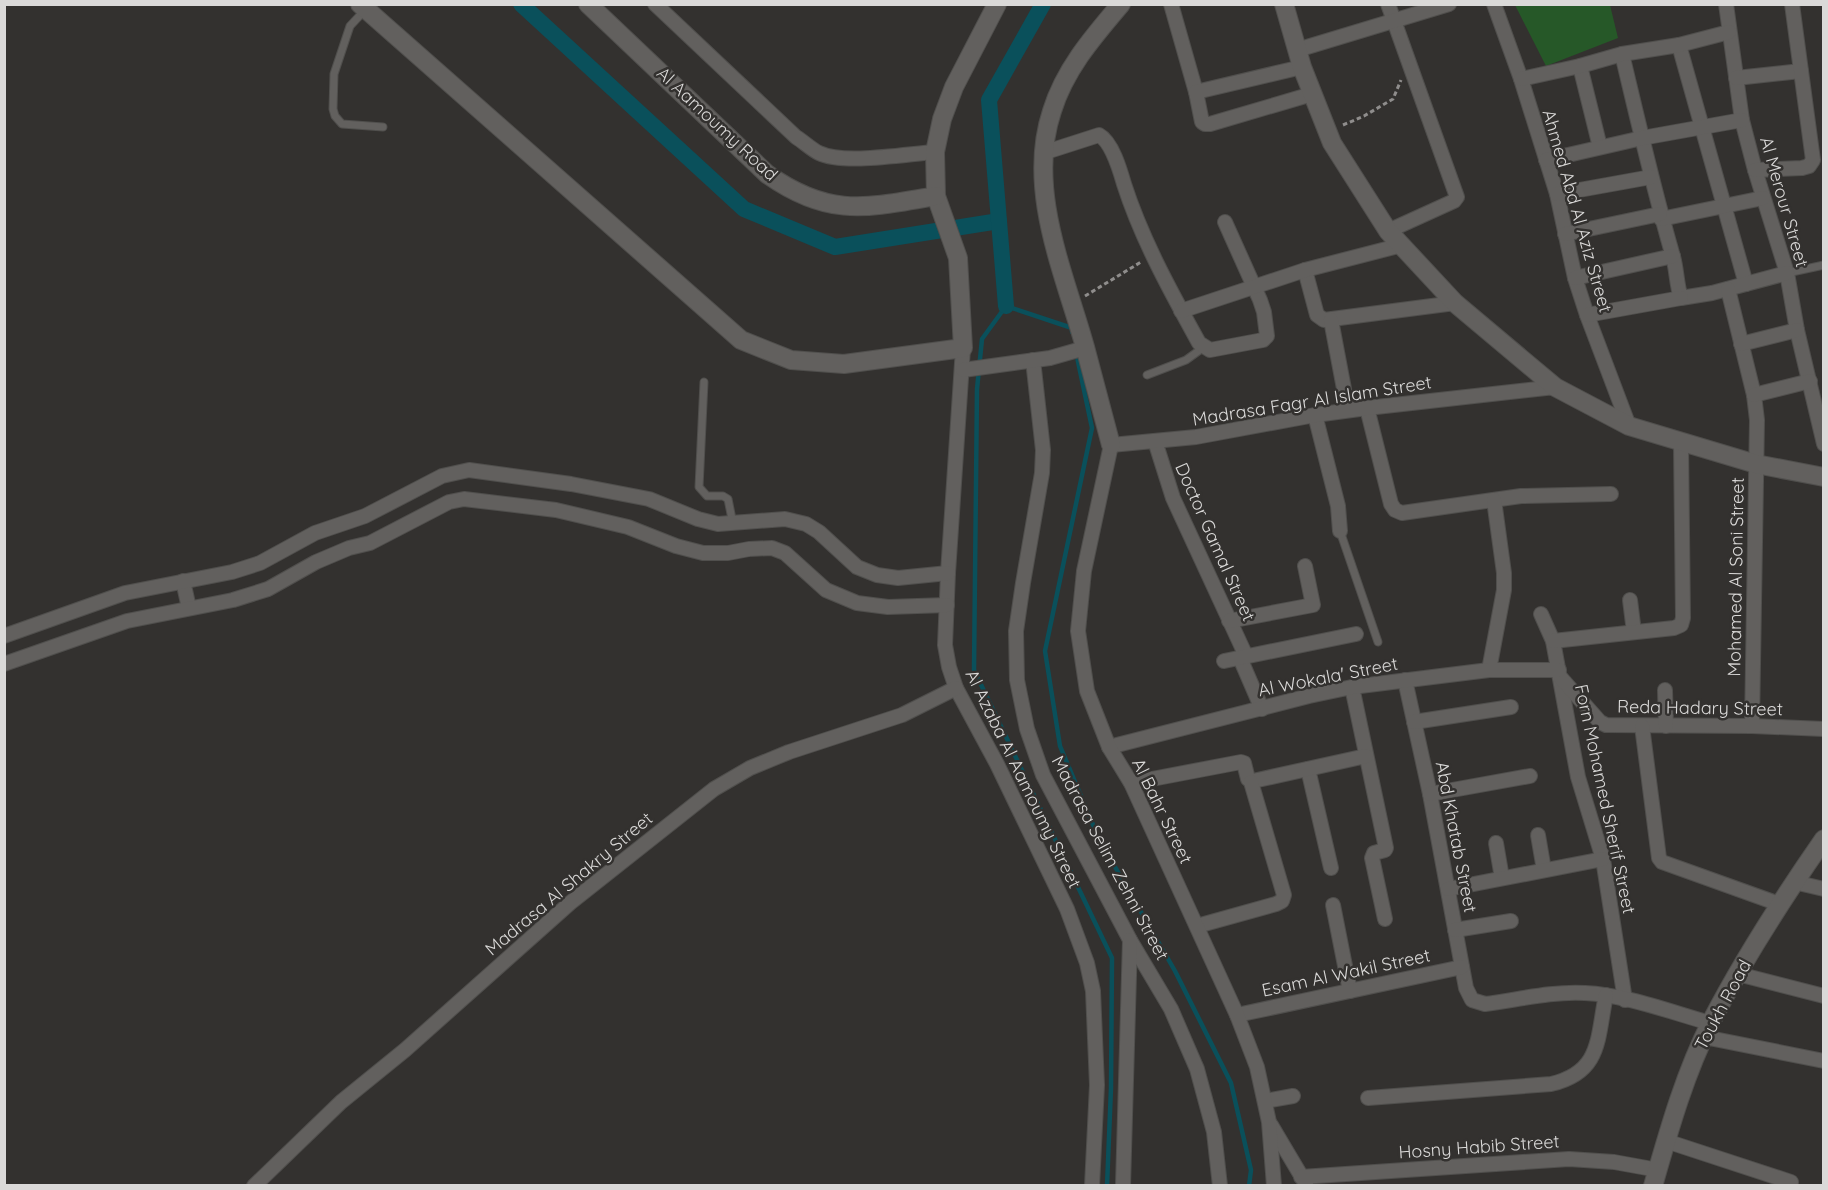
<svg xmlns="http://www.w3.org/2000/svg" width="1828" height="1190" viewBox="0 0 1828 1190" font-family="Quicksand,sans-serif">
<style>
.green{fill:#265828}
.lines{fill:none;stroke-linecap:round;stroke-linejoin:round}
.stream{stroke:#0a505b;stroke-width:4.5}
.canal{stroke:#0a505b;stroke-width:16}
.lane-casing{stroke:#504f4d;stroke-width:9}
.street-casing{stroke:#504f4d;stroke-width:16}
.secondary-casing{stroke:#504f4d;stroke-width:20}
.path{stroke:#8f8d8c;stroke-width:3;stroke-dasharray:4.5 3;stroke-linecap:butt}
.lane{stroke:#62605e;stroke-width:7}
.street{stroke:#62605e;stroke-width:14}
.secondary{stroke:#62605e;stroke-width:18}
.labels{text-anchor:middle;stroke-width:5;stroke-linejoin:round;paint-order:stroke}
.street-label{font-size:18px;fill:#dad9d8;stroke:#33312f}
</style>
<rect width="100%" height="100%" fill="#33312f"/>
<path class="green" d="M1515,5H1610L1618,38L1546,66Z"/>
<g class="lines">
<g class="stream">
<path d="M1072,332V328L1006,306L982,339L977,389L974,670L1112,958L1111,1088L1107,1186"/>
<path d="M1076,352L1092,428L1045,651L1060,746L1099,839L1175,971L1231,1083L1251,1170L1249,1186"/>
</g>
<g class="canal">
<path d="M521,4L744,209L835,247L999,221"/>
<path d="M1006,306L989,100L1043,4"/>
</g>
<defs>
<g id="lane">
<path d="M364,11L350,26L334,74L333,109L335,116L342,124L383,127"/>
<path d="M1787,273L1824,265"/>
<path d="M1147,375L1186,360L1204,347"/>
<path d="M704,382L699,487L707,496H723L728,499L733,524"/>
<path d="M1340,531L1378,642"/>
</g>
<g id="street">
<path d="M655,4L796,137C804,142 811,149 819,153C844,165 906,154 935,152"/>
<path d="M1171,4L1196,92"/>
<path d="M1388,4L1457,197L1454,201L1388,231"/>
<path d="M1494,4L1521,79L1557,194L1575,278L1587,315L1629,426"/>
<path d="M1726,4L1742,120L1755,170L1787,273L1797,330L1824,444"/>
<path d="M1679,45L1746,284"/>
<path d="M1297,50L1449,4"/>
<path d="M1622,54C1638,121 1653,187 1672,253C1677,268 1676,283 1681,298L1712,293L1787,273"/>
<path d="M1580,66L1600,147"/>
<path d="M1302,67L1196,92L1202,122L1205,124H1210L1312,94"/>
<path d="M1736,78L1801,71"/>
<path d="M1521,79L1580,66L1622,54L1679,45L1729,32"/>
<path d="M1043,153L1099,135C1112,142 1120,170 1124,184C1142,240 1171,292 1199,343L1210,350L1263,340L1267,336L1264,312L1260,300L1225,222"/>
<path d="M1546,160L1642,138L1742,120"/>
<path d="M1755,170L1802,168L1809,166L1813,160L1792,4"/>
<path d="M1557,194L1651,177"/>
<path d="M1661,219L1763,198"/>
<path d="M1565,234L1660,214"/>
<path d="M1305,270L1317,315L1324,320L1455,303"/>
<path d="M1575,278L1673,256"/>
<path d="M1728,289L1754,395L1757,420L1752,726"/>
<path d="M1181,311L1305,270L1402,245"/>
<path d="M1587,315L1681,298"/>
<path d="M1331,320L1348,410"/>
<path d="M1741,344L1797,330"/>
<path d="M963,348L948,573L945,645L949,667L956,688L997,764L1067,909L1087,963L1093,991L1097,1085L1092,1186"/>
<path d="M1033,360L1043,450L1042,473L1023,583L1016,631L1017,680L1027,729L1043,775L1130,940L1171,1009L1197,1069L1214,1132L1220,1186"/>
<path d="M963,370L1050,358L1085,348"/>
<path d="M1754,395L1810,381"/>
<path d="M1367,408L1391,504L1395,510L1402,513L1521,496L1611,494"/>
<path d="M1315,415L1338,506L1340,531"/>
<path d="M1155,441L1173,498L1246,656"/>
<path d="M183,581L189,608"/>
<path d="M1630,600L1634,632"/>
<path d="M1541,614L1553,641L1578,777L1603,859L1625,1000"/>
<path d="M1229,621L1313,605L1305,566"/>
<path d="M4,636L125,593L232,572L260,563L315,533L365,516L442,476L469,470L571,484L649,499L698,519L718,524L785,519L806,524L819,532L857,567L877,575L898,578L948,573"/>
<path d="M1553,641L1674,628L1681,625L1683,618L1681,443"/>
<path d="M1240,658L1262,709"/>
<path d="M1224,661L1356,634"/>
<path d="M4,664L127,621L233,600L268,589L316,562L349,548L370,543L449,502L464,499L556,510L628,527L676,546L703,553H728L749,549L772,548L785,553L826,590L857,603L888,607L947,605"/>
<path d="M1489,670L1504,590V573L1494,500"/>
<path d="M1561,678L1600,722L1606,725L1752,726L1824,729"/>
<path d="M1405,680L1430,794L1466,988L1472,1000L1485,1004C1517,1000 1552,991 1585,993C1627,995 1670,1012 1710,1023"/>
<path d="M1352,687L1386,848L1385,850L1374,853L1372,858L1385,919"/>
<path d="M1665,690L1666,726"/>
<path d="M1414,722L1511,707"/>
<path d="M1642,726L1659,858L1662,862L1779,904"/>
<path d="M1109,747L1309,696L1352,687L1489,670H1559"/>
<path d="M1308,769L1331,868"/>
<path d="M1131,783L1241,762L1244,763L1248,779L1253,781L1366,756"/>
<path d="M1430,794L1530,776"/>
<path d="M1538,835L1544,870"/>
<path d="M1496,843L1502,878"/>
<path d="M1794,882L1824,889"/>
<path d="M1448,889L1603,859"/>
<path d="M1333,905L1350,991"/>
<path d="M1197,926L1276,904L1282,901L1284,895L1251,782"/>
<path d="M1455,930L1511,921"/>
<path d="M1738,974L1824,996"/>
<path d="M1237,1015L1462,967"/>
<path d="M1704,1037L1824,1061"/>
<path d="M1368,1098L1551,1084C1602,1072 1597,1038 1606,995"/>
<path d="M1265,1101L1293,1096"/>
<path d="M1271,1125L1306,1184"/>
<path d="M1666,1141L1791,1182"/>
<path d="M1301,1177L1569,1159L1614,1162L1658,1170"/>
<path d="M254,1186L341,1102L405,1050L570,903L714,789L750,768L789,752L902,715L956,688"/>
<path d="M1123,1186L1130,940"/>
<path d="M1274,1186L1269,1122L1257,1067L1237,1015L1131,783L1109,747L1087,691L1078,631L1084,571L1111,445L1196,437L1315,415L1367,408L1555,387"/>
</g>
<g id="secondary">
<path d="M360,4L741,340L791,360L844,364L963,348L958,258L936,196L935,152L942,119L954,87L997,4"/>
<path d="M588,4L767,174C829,218 866,208 936,196"/>
<path d="M1284,4L1302,67L1332,143L1388,231L1455,303L1555,387L1629,426L1756,464L1824,477"/>
<path d="M1111,445C1102,412 1094,380 1085,347C1064,272 1026,189 1052,111C1065,69 1093,37 1121,4"/>
<path d="M1653,1186C1669,1130 1685,1073 1711,1022C1744,958 1783,898 1824,839"/>
</g>
</defs>
<use href="#lane" class="lane-casing"/>
<use href="#street" class="street-casing"/>
<use href="#secondary" class="secondary-casing"/>
<g class="path">
<path d="M1343,125L1364,116L1393,99L1401,80"/>
<path d="M1085,296L1141,262"/>
</g>
<use href="#lane" class="lane"/>
<use href="#street" class="street"/>
<use href="#secondary" class="secondary"/>
</g>
<g class="labels">
<g class="street-label">
<text transform="translate(717 124) rotate(43)" y="6">Al Aamoumy Road</text>
<text transform="translate(1784 202) rotate(74)" y="6">Al Merour Street</text>
<text transform="translate(1577 211) rotate(74)" y="6">Ahmed Abd Al Aziz Street</text>
<text transform="translate(1312 401) rotate(-9)" y="6">Madrasa Fagr Al Islam Street</text>
<text transform="translate(1215 542) rotate(66)" y="6">Doctor Gamal Street</text>
<text transform="translate(1736 577) rotate(-89)" y="6">Mohamed Al Soni Street</text>
<text transform="translate(1328 677) rotate(-11)" y="6">Al Wokala' Street</text>
<text transform="translate(1700 708) rotate(1)" y="6">Reda Hadary Street</text>
<text transform="translate(1023 779) rotate(64)" y="6">Al Azaba Al Aamoumy Street</text>
<text transform="translate(1605 799) rotate(78)" y="6">Forn Mohamed Sherif Street</text>
<text transform="translate(1162 811) rotate(64)" y="6">Al Bahr Street</text>
<text transform="translate(1456 837) rotate(79)" y="6">Abd Khatab Street</text>
<text transform="translate(1110 858) rotate(62)" y="6">Madrasa Selim Zehni Street</text>
<text transform="translate(569 884) rotate(-40)" y="6">Madrasa Al Shakry Street</text>
<text transform="translate(1346 973) rotate(-12)" y="6">Esam Al Wakil Street</text>
<text transform="translate(1723 1005) rotate(-62)" y="6">Toukh Road</text>
<text transform="translate(1479 1147) rotate(-4)" y="6">Hosny Habib Street</text>
</g>
</g>
<rect width="1828" height="1190" fill="none" stroke="#dad9d8" stroke-width="12"/>
</svg>
